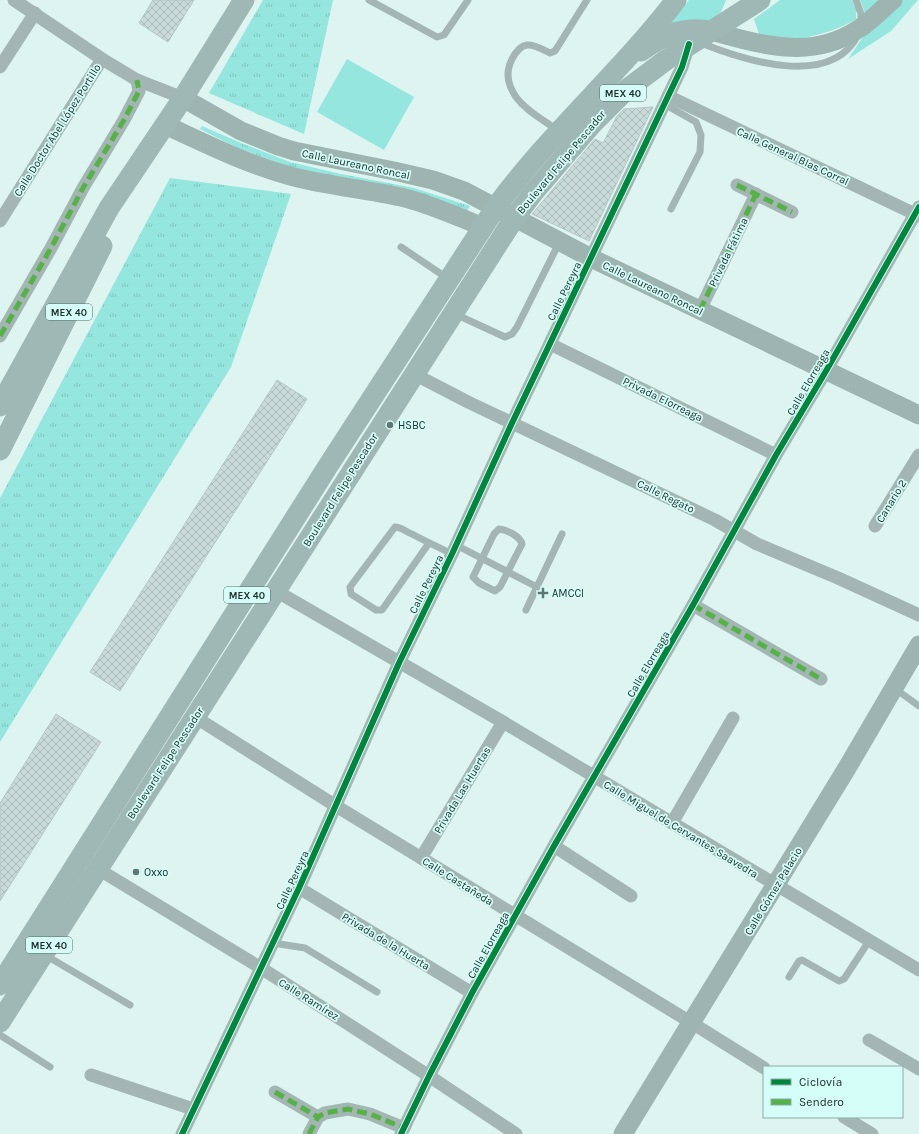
<svg xmlns="http://www.w3.org/2000/svg" width="919" height="1134" viewBox="0 0 919 1134" font-family="Karla,sans-serif">
<style>
.grass{fill:url(#grass-tufts)}
.park{fill:#94e6de}
.building{fill:url(#building-cross-hatch);stroke:#b6c8c6}
.lines{fill:none;stroke-linecap:round;stroke-linejoin:round}
.lane{stroke:#a3b6b4;stroke-width:7}
.street{stroke:#a3b6b4;stroke-width:13}
.secondary{stroke:#9db4b1;stroke-width:19}
.primary{stroke:#a0b8b5;stroke-width:21}
.quiet{stroke:#55b246;stroke-width:5;stroke-dasharray:10 5;stroke-linecap:butt}
.cycleway-casing{stroke:#d4fdf7;stroke-width:8}
.cycleway{stroke:#00873e;stroke-width:6}
.poi-dot{fill:#627572;stroke:#d4fdf7;stroke-width:1.5}
.labels{text-anchor:middle;stroke-width:3.5;stroke-linejoin:round;paint-order:stroke}
.shield{fill:#d4fdf7;stroke:#566e6a;stroke-width:1}
.shield-label{font-size:10px;font-weight:bold;fill:#20302e}
.street-label{font-size:11px;fill:#20302e;stroke:#d4fdf7}
.poi-label{font-size:11px;fill:#20302e;stroke:#d4fdf7;text-anchor:start}
</style>
<defs>
<pattern id="grass-tufts" width="24" height="20" patternUnits="userSpaceOnUse"><rect width="24" height="20" fill="#94e6de"/><path d="M3 7l-1-3M5 7V3M7 7l1-3M15 17l-1-3M17 17v-4M19 17l1-3" fill="none" stroke="#7fc6bf"/></pattern>
<pattern id="building-cross-hatch" width="8" height="8" patternUnits="userSpaceOnUse"><rect width="8" height="8" fill="#c8dbd8"/><path d="M0 0l8 8M0 8l8-8" fill="none" stroke="#acbcba"/></pattern>
</defs>
<rect width="100%" height="100%" fill="#ddf4f1"/>
<g class="grass">
<path d="M263,0H333L304,134L209,93Z"/>
<path d="M202,126L241,143L290,162L341,174L414,188L470,206L467,211L287,166L238,148L200,129Z"/>
<path d="M170,178L291,194L231,367L0,742V498Z"/>
</g>
<g class="park">
<path d="M689,0H726L721,12L712,21L688,20L659,33L683,8Z"/>
<path d="M780,0H852L856,10V19C837,31 800,42 777,39C771,38 765,36 759,34L754,19Z"/>
<path d="M860,0H882L865,13Z"/>
<path d="M897,0H918L891,31L848,59L867,31Z"/>
<path d="M347,59L414,97L384,150L317,112Z"/>
</g>
<g class="building">
<path d="M153,0H194L168,42L139,23Z"/>
<path d="M653,107L589,241L532,214L595,139L603,143L617,116L624,109Z"/>
<path d="M277,380L307,399L120,691L90,672Z"/>
<path d="M56,714L101,742L0,901V803Z"/>
</g>
<g class="lines">
<g class="lane">
<path d="M369,0L437,37L444,35L468,0"/>
<path d="M856,0L861,14V23"/>
<path d="M701,43C743,60 831,89 858,35"/>
<path d="M664,104L696,122L701,135L700,152L671,209"/>
<path d="M557,130C544,120 526,111 516,97C506,82 505,69 515,54C519,49 521,46 527,45C535,44 543,50 550,53L555,51L587,0"/>
<path d="M401,247L447,278"/>
<path d="M455,314L505,337L512,334L517,327L559,243"/>
<path d="M499,529C507,530 520,536 522,544L500,587L495,591L479,583L473,577L494,534Z"/>
<path d="M429,543L382,610H376L351,594L350,587L395,527C401,527 406,532 412,534C425,541 438,547 452,554"/>
<path d="M456,545L537,587"/>
<path d="M526,610L562,534"/>
<path d="M894,688L919,706"/>
<path d="M273,943L305,948L377,992"/>
<path d="M45,955L130,1005"/>
<path d="M789,977L799,961L802,960L839,981L844,979L869,941"/>
<path d="M0,1035L50,1067"/>
</g>
<g class="street">
<path d="M14,0L102,59L137,80L183,98"/>
<path d="M0,67L35,13"/>
<path d="M668,96L919,216"/>
<path d="M737,185L792,212"/>
<path d="M0,221L102,59"/>
<path d="M700,310L756,194"/>
<path d="M0,336L51,248L83,188L124,120L139,91L137,80"/>
<path d="M550,344L776,455"/>
<path d="M414,374L468,402L715,520L757,544L838,578L919,615"/>
<path d="M875,526L919,455"/>
<path d="M276,591L503,722L919,970"/>
<path d="M693,605L821,679"/>
<path d="M195,717L336,806L692,1023L764,1068"/>
<path d="M672,823L733,718"/>
<path d="M554,846L631,896"/>
<path d="M421,858L503,722"/>
<path d="M98,869L261,968L429,1076L516,1134"/>
<path d="M299,888L472,993"/>
<path d="M869,1040L919,1069"/>
<path d="M91,1075L193,1109"/>
<path d="M275,1092L318,1117"/>
<path d="M844,1117L872,1134"/>
<path d="M182,1134L299,888L399,663L452,554L512,423L682,67L689,44"/>
<path d="M309,1134L318,1117L325,1113L348,1109L370,1114L404,1128"/>
<path d="M401,1134L429,1076L472,993L554,846L693,605L776,455L826,371L919,207"/>
</g>
<g class="secondary">
<path d="M711,31C763,45 812,61 860,28C872,20 882,9 893,0"/>
<path d="M183,98L241,131L278,146L294,151L394,171L433,180L464,191L591,258L919,415"/>
<path d="M165,125C207,144 248,165 294,177C329,186 365,189 401,197C430,204 456,216 483,227"/>
<path d="M623,1134L847,768L919,645"/>
</g>
<g class="primary">
<path d="M641,51C663,35 684,26 711,31"/>
<path d="M0,406L109,208L183,98L244,0"/>
<path d="M0,450L102,246"/>
<path d="M0,985L328,466L496,207C550,133 620,73 676,0"/>
<path d="M0,1022L515,217L533,193L593,123L626,90L666,60L760,0"/>
</g>
<g class="quiet">
<path d="M737,185L792,212"/>
<path d="M700,310L756,194"/>
<path d="M0,336L51,248L83,188L124,120L139,91L137,80"/>
<path d="M693,605L821,679"/>
<path d="M275,1092L318,1117"/>
<path d="M309,1134L318,1117L325,1113L348,1109L370,1114L404,1128"/>
</g>
<defs>
<g id="cycleway">
<path d="M182,1134L299,888L399,663L452,554L512,423L682,67L689,44"/>
<path d="M401,1134L429,1076L472,993L554,846L693,605L776,455L826,371L919,207"/>
</g>
</defs>
<use href="#cycleway" class="cycleway-casing"/>
<use href="#cycleway" class="cycleway"/>
</g>
<g class="poi-dot">
<circle cx="390" cy="425" r="4"/>
<path d="M541 587h4v4h4v4h-4v4h-4v-4h-4v-4h4z"/>
<circle cx="136" cy="872" r="4"/>
</g>
<g class="labels">
<g class="shield">
<rect x="600" y="85" width="46" height="16" rx="3"/>
<rect x="46" y="304" width="46" height="16" rx="3"/>
<rect x="224" y="587" width="46" height="16" rx="3"/>
<rect x="26" y="937" width="46" height="16" rx="3"/>
</g>
<g class="shield-label">
<text x="623" y="97">MEX 40</text>
<text x="69" y="316">MEX 40</text>
<text x="247" y="599">MEX 40</text>
<text x="49" y="949">MEX 40</text>
</g>
<g class="street-label">
<text transform="translate(57 130) rotate(-58)" y="4">Calle Doctor Abel López Portillo</text>
<text transform="translate(793 156) rotate(25)" y="4">Calle General Blas Corral</text>
<text transform="translate(561 162) rotate(-50)" y="4">Boulevard Felipe Pescador</text>
<text transform="translate(356 164) rotate(12)" y="4">Calle Laureano Roncal</text>
<text transform="translate(728 252) rotate(-64)" y="4">Privada Fátima</text>
<text transform="translate(653 288) rotate(26)" y="4">Calle Laureano Roncal</text>
<text transform="translate(564 291) rotate(-64)" y="4">Calle Pereyra</text>
<text transform="translate(808 382) rotate(-60)" y="4">Calle Elorreaga</text>
<text transform="translate(663 399) rotate(26)" y="4">Privada Elorreaga</text>
<text transform="translate(340 490) rotate(-58)" y="4">Boulevard Felipe Pescador</text>
<text transform="translate(666 496) rotate(26)" y="4">Calle Regato</text>
<text transform="translate(891 501) rotate(-59)" y="4">Canario 2</text>
<text transform="translate(426 584) rotate(-64)" y="4">Calle Pereyra</text>
<text transform="translate(648 664) rotate(-60)" y="4">Calle Elorreaga</text>
<text transform="translate(165 763) rotate(-57)" y="4">Boulevard Felipe Pescador</text>
<text transform="translate(462 790) rotate(-59)" y="4">Privada Las Huertas</text>
<text transform="translate(681 829) rotate(31)" y="4">Calle Miguel de Cervantes Saavedra</text>
<text transform="translate(292 880) rotate(-65)" y="4">Calle Pereyra</text>
<text transform="translate(458 881) rotate(32)" y="4">Calle Castañeda</text>
<text transform="translate(773 891) rotate(-59)" y="4">Calle Gómez Palacio</text>
<text transform="translate(386 941) rotate(31)" y="4">Privada de la Huerta</text>
<text transform="translate(488 945) rotate(-61)" y="4">Calle Elorreaga</text>
<text transform="translate(309 999) rotate(32)" y="4">Calle Ramírez</text>
</g>
<g class="poi-label">
<text x="398" y="429">HSBC</text>
<text x="552" y="597">AMCCI</text>
<text x="144" y="876">Oxxo</text>
</g>
</g>
<rect x="763" y="1066" width="140" height="52" fill="#d4fdf7" stroke="#8caba7"/>
<rect x="771" y="1079" width="20" height="6" fill="#00873e" stroke="#8caba7"/>
<text x="799" y="1086" font-size="12" fill="#20302e">Ciclovía</text>
<rect x="771" y="1099" width="20" height="6" fill="#55b246" stroke="#8caba7"/>
<text x="799" y="1106" font-size="12" fill="#20302e">Sendero</text>
</svg>
